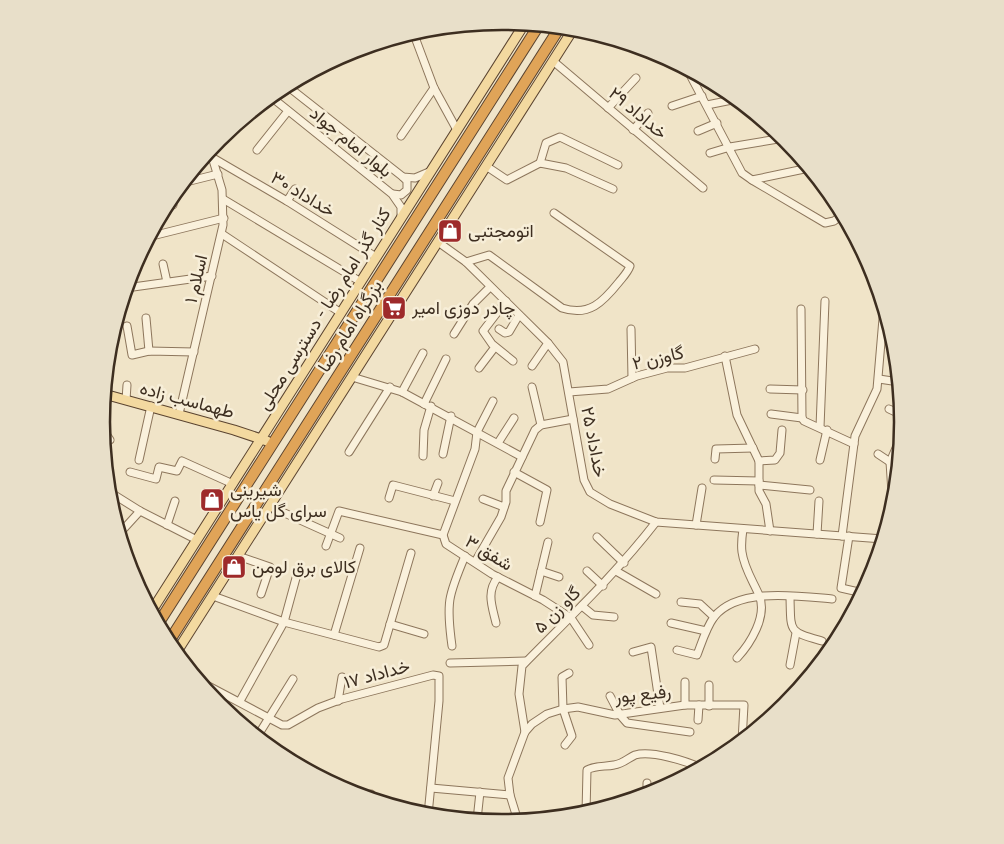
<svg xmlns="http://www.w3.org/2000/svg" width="1004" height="844" viewBox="0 0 1004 844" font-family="'IBM Plex Serif',Vazirmatn,serif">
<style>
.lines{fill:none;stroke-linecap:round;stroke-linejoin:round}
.minor-casing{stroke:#8d765c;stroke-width:9}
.major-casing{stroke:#5b4430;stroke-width:11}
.highway-casing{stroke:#5b4430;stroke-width:12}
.minor{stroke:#faf1dc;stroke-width:7}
.major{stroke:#f3d9a0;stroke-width:9}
.highway{stroke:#e0a458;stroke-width:10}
.labels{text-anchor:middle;stroke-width:5;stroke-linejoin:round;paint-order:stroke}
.street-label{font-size:18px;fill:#3d2e20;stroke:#f7eed8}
.poi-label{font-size:18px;fill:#3d2e20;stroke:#f7eed8;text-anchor:start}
.rim{fill:none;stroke:#3d2e20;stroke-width:2.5}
</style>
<rect width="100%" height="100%" fill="#f0e4c8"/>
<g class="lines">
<defs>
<g id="minor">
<path d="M413,32L434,88L457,130"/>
<path d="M617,40L636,49L641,47"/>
<path d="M553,61L703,188"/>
<path d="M687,69L742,173L752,180L809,168"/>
<path d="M286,85L403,177L415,178L429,172"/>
<path d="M270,96L392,194L401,207V217"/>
<path d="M707,105L737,99"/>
<path d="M672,106L702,96"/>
<path d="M608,108L636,78"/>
<path d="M633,130L648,113"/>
<path d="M698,131L717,123"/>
<path d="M401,136L434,88"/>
<path d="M257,150L288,111"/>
<path d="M710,153L730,147L784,138"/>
<path d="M213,158L287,201L376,257"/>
<path d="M540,163L546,143L560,137L618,165"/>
<path d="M486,166L507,180L540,163L566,168L613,189"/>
<path d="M752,180L825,223L834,221L843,214"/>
<path d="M182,183L218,174"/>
<path d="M393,194L401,195L407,190V181L403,177"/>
<path d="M171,197L173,205"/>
<path d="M223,199L361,282"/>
<path d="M287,201L295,189"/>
<path d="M222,234L341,313"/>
<path d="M148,237L224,218"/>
<path d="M438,242L466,262L548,343L563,362L584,480L590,492L610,504L656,522L883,539"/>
<path d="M466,262L489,255L562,308C589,317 603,302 619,282C623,277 628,272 630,266L554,213"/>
<path d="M163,264L167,282"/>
<path d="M126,288L212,276"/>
<path d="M506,301L483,331L492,344L513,361"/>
<path d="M801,309L802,418L804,421L854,444"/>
<path d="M146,318L149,351"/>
<path d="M127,326L132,355L149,351L194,352"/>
<path d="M499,329L505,333L509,332L519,315"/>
<path d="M631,329L632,378"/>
<path d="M454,334L473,304L490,287"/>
<path d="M725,356L737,415L759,461V491L766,504L770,531"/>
<path d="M532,366L548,343"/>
<path d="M479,368L495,347"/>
<path d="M352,377L402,392L522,457"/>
<path d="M879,379L899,382"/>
<path d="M532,387L541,425"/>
<path d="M770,389L803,390"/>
<path d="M402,392L423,353"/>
<path d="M569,392L608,389L637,376L667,368H685L755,349"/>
<path d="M126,400L127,385"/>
<path d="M424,404L446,359"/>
<path d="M889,409L902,415"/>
<path d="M179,414L223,225L222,190L210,150"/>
<path d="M771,414L802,418"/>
<path d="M820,427L825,301"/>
<path d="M102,428L110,440"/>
<path d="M498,443L514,418"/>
<path d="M349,452L390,387"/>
<path d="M443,454L451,416"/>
<path d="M878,454L890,462"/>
<path d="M423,456L424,430L431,406"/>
<path d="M715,459L716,449L753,448"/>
<path d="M139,460L151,406"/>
<path d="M820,460L827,430"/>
<path d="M759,461L775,460L780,453L782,430"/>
<path d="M105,462L107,460"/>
<path d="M130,472L156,479L159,467L177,471L182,461L233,484"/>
<path d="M514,472L547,490L540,522"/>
<path d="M714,480L759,481"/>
<path d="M759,485L810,490"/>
<path d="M108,491L140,511L197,540"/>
<path d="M433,496L438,483"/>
<path d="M389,498L393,485L455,501"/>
<path d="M483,499L504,507"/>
<path d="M269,506L340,538"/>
<path d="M893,508L890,462L900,439L901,415"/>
<path d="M167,525L175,501"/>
<path d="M696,525L702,488"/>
<path d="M119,534L140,511"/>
<path d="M817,534L819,501"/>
<path d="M443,535L475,449L477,432L493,401"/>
<path d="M842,536L855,436L877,389L884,307"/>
<path d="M849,536L841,588L863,593"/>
<path d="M597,537L624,563"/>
<path d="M326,546L339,511L443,535L446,544L492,574L543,600L571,618L589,645"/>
<path d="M238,556L270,567L261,594"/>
<path d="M475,562L501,517L506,502V491L535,430L541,425L573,419"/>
<path d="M541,571L559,577"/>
<path d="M587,571L603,586"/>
<path d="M616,571L656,594"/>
<path d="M213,596L284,622L379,647L384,645L411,553"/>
<path d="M535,596L548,542"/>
<path d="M790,597C791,633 788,631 822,641"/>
<path d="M681,602L700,604L714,617"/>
<path d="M582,606L593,615L614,617"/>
<path d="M496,623C492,606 486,592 498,577"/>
<path d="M671,623L706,631"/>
<path d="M390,624L424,634"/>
<path d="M334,635L360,548"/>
<path d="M452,646C446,603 448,596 465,556"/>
<path d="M677,650L697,655C702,642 706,628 714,617C738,587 798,596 832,599"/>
<path d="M633,652L651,647L660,708"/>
<path d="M737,658C750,644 768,616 759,595C753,581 744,568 742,552C741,545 742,536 743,529"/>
<path d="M450,663L526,661"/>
<path d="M790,665L796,633"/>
<path d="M199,681L282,725H288L318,708L342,699L433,675L439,676V701L428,815"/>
<path d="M685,682V705"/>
<path d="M610,696L620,715L627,723L690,732"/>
<path d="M240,701L284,622L296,578"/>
<path d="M338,701L342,677"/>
<path d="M709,706V685"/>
<path d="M698,720L699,705"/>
<path d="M525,732L519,694L522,666C568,619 615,575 656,522"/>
<path d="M257,737L293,679"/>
<path d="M565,745L572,736L563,709L562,677L569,673"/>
<path d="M431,788L510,795"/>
<path d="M647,795V783"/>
<path d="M371,799V794"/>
<path d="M586,813L587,770C596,765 605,767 614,765C623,764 628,758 635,755C651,750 686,761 701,768"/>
<path d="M477,820L480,792"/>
<path d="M518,821L510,795L508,778L525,732L532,724L547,714L563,709L578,707L615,715L685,705H744L742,741"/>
</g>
<g id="major">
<path d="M104,394L234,430L267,441"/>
<path d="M151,612L525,23"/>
<path d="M176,653L574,28"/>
</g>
<g id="highway">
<path d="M158,624L539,25"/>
<path d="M168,643L560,27"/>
</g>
</defs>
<use href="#minor" class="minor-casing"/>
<use href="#major" class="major-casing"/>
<use href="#highway" class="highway-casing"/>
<use href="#minor" class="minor"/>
<use href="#major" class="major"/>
<use href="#highway" class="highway"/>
</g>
<defs>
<symbol id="shop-square" viewBox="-11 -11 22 22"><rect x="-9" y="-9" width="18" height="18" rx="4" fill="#9e2a2b" stroke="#f7eed8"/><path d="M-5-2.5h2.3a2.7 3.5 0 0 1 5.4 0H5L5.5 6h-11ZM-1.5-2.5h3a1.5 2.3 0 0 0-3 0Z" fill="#fff"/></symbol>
<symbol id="supermarket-square" viewBox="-11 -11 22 22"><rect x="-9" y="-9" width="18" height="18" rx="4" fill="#9e2a2b" stroke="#f7eed8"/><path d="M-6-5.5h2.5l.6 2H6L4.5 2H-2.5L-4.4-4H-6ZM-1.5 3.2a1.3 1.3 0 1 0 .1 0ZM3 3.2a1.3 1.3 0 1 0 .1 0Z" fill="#fff"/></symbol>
</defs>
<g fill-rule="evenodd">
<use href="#shop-square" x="436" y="217" width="28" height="28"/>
<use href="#supermarket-square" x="380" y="294" width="28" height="28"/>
<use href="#shop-square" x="198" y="486" width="28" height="28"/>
<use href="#shop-square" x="220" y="553" width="28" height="28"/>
</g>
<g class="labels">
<g class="street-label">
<text transform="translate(638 113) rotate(40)" y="6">خداداد ۲۹</text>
<text transform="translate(351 142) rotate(39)" y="6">بلوار امام جواد</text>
<text transform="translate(303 194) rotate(31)" y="6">خداداد ۳۰</text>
<text transform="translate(196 279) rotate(-77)" y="6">اسلام ۱</text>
<text transform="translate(324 309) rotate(-58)" y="6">کنار گذر امام رضا - دسترسی محلی</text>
<text transform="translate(350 326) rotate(-58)" y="6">بزرگراه امام رضا</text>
<text transform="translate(658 358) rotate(-13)" y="6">گاوزن ۲</text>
<text transform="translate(187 400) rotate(15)" y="6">طهماسب زاده</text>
<text transform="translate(594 442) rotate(79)" y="6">خداداد ۲۵</text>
<text transform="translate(489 553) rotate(31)" y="6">شفق ۳</text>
<text transform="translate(557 610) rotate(-45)" y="6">گاو زن ۵</text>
<text transform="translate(377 674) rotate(-15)" y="6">خداداد ۱۷</text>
<text transform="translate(643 694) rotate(-6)" y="6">رفیع پور</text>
</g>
<g class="poi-label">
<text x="468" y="237">اتومجتبی</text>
<text x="412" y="314">چادر دوزی امیر</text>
<text x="230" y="496">شیرینی<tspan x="230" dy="21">سرای گل یاس</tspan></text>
<text x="252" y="573">کالای برق لومن</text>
</g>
</g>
<path d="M0 0H1004V844H0ZM110 422a392 392 0 1 1 784 0a392 392 0 1 1-784 0Z" fill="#e8dfc9" fill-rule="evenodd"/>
<path class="rim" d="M110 422a392 392 0 1 1 784 0a392 392 0 1 1-784 0Z"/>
</svg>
